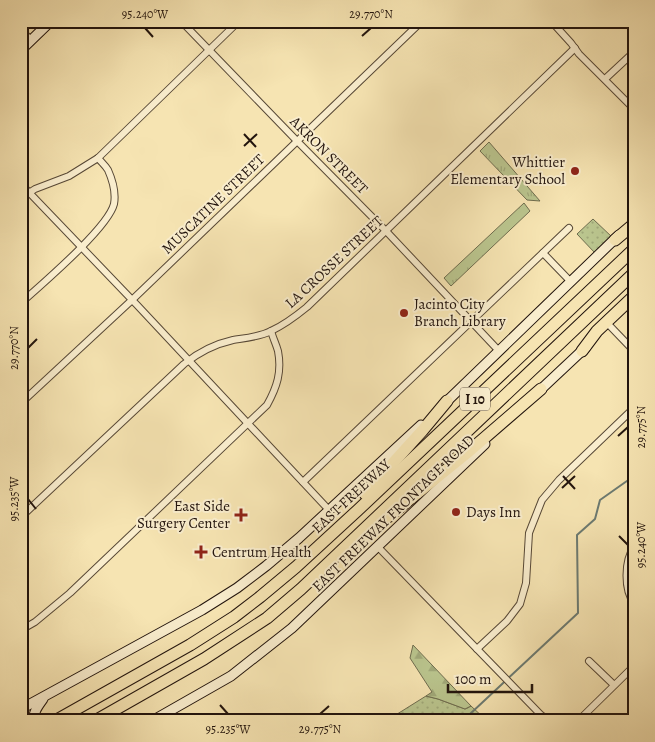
<svg xmlns="http://www.w3.org/2000/svg" width="655" height="742" viewBox="0 0 655 742" font-family="Alegreya,serif">
<style>
.grass{fill:url(#grass-dots);stroke:#6e6c4e}
.forest{fill:url(#forest-firs);stroke:#6e6c4e}
.park{fill:url(#park-tufts);stroke:#6e6c4e}
.lines{fill:none;stroke-linecap:round;stroke-linejoin:round}
.stream{stroke:#6c7a71;stroke-width:2}
.street-casing{stroke:#574836;stroke-width:8}
.secondary-casing{stroke:#22140d;stroke-width:11}
.highway-casing{stroke:#22140d;stroke-width:13}
.street{stroke:#f9edcd;stroke-width:6}
.secondary{stroke:#f9edcd;stroke-width:9}
.highway{stroke:#f6e4b2;stroke-width:11}
.ticks{fill:none;stroke:#22140d;stroke-width:2}
.poi-dot{fill:#8f2418;stroke:#f9edcd;stroke-width:2}
.labels{text-anchor:middle;stroke-width:4;stroke-linejoin:round;paint-order:stroke}
.shield{fill:#f9edcd;stroke:#625547;stroke-width:1}
.shield-label{font-size:14px;font-weight:bold;fill:#22140d}
.street-label{font-size:15px;fill:#22140d;stroke:#f9edcd}
.poi-label{font-size:15px;fill:#22140d;stroke:#f9edcd;text-anchor:start}
.neatline{fill:none;stroke:#22140d;stroke-width:2}
.ticks-label{font-size:12px;text-anchor:middle;fill:#22140d}
</style>
<defs>
<pattern id="grass-dots" width="8" height="8" patternUnits="userSpaceOnUse" patternTransform="scale(1.25)"><rect width="8" height="8" fill="#bac58e"/><path d="M2 2h.1M6 6h.1" fill="none" stroke="#a0a879" stroke-width="1.8" stroke-linecap="round"/></pattern>
<pattern id="forest-firs" width="22" height="20" patternUnits="userSpaceOnUse" patternTransform="scale(1.25)"><rect width="22" height="20" fill="#bac58e"/><path d="M5 1l3.5 6h-7zM16 11l3.5 6h-7z" fill="#a0a879"/></pattern>
<pattern id="park-tufts" width="24" height="20" patternUnits="userSpaceOnUse" patternTransform="scale(1.25)"><rect width="24" height="20" fill="#bac58e"/><path d="M3 7l-1-3M5 7V3M7 7l1-3M15 17l-1-3M17 17v-4M19 17l1-3" fill="none" stroke="#a0a879"/></pattern>
</defs>
<rect width="100%" height="100%" fill="#f6e4b2"/>
<filter id="stains"><feTurbulence type="fractalNoise" baseFrequency=".004" numOctaves="4"/><feColorMatrix values="0 0 0 0 .2 0 0 0 0 .09 0 0 0 0 .02 0 0 0 .5 -.17"/></filter>
<radialGradient id="worn" r=".72"><stop offset=".6" stop-color="#630" stop-opacity="0"/><stop offset="1" stop-color="#630" stop-opacity=".3"/></radialGradient>
<g class="grass">
<path d="M593,219L612,237L595,253L577,234Z"/>
<path d="M426,696L438,699L465,709L471,706L485,719L483,721H386Z"/>
</g>
<path class="forest" d="M413,645L471,706L465,709L438,699L426,696L432,692L410,658Z"/>
<g class="park">
<path d="M489,142L540,201L527,200L480,151Z"/>
<path d="M524,203L530,211L451,286L444,278Z"/>
</g>
<g class="lines">
<path class="stream" d="M458,721L470,714L578,613L577,535L595,519L600,500L634,476"/>
<defs>
<g id="street">
<path d="M181,21L297,141L386,231L499,351"/>
<path d="M551,21L571,43L579,54L634,109"/>
<path d="M21,30L31,40"/>
<path d="M605,79L634,52"/>
<path d="M21,184L137,305L329,510"/>
<path d="M21,198L35,189L69,176L98,158L239,21"/>
<path d="M543,253L571,282"/>
<path d="M21,303C42,284 108,228 114,204C116,193 112,179 108,170C105,165 101,162 98,158"/>
<path d="M609,325L634,351"/>
<path d="M21,403L132,300L422,21"/>
<path d="M303,482L569,228"/>
<path d="M21,517L184,364C199,352 215,344 233,340C246,338 259,337 271,331C284,325 296,316 307,307L575,48"/>
<path d="M378,547L541,715L549,721"/>
<path d="M634,547C624,561 624,590 634,603"/>
<path d="M21,630L35,622L70,593L267,405C277,387 282,372 278,351C276,344 273,338 271,331"/>
<path d="M477,649L507,621L520,604L526,583L529,533L542,500L559,480L634,408"/>
<path d="M589,661L614,685"/>
<path d="M578,721L634,666"/>
</g>
<g id="secondary">
<path d="M21,50L51,21"/>
<path d="M537,393L586,347"/>
<path d="M443,405L619,235"/>
<path d="M21,709L202,610L237,588L266,566L299,538L421,425"/>
<path d="M21,716L24,721"/>
<path d="M34,721C33,712 38,706 43,699"/>
<path d="M152,721L231,676L292,628L485,444"/>
</g>
<g id="highway">
<path d="M615,240L634,224"/>
<path d="M582,351L597,331L634,296"/>
<path d="M365,494L422,431L447,401"/>
<path d="M388,517L467,453L541,389"/>
<path d="M55,721L190,645L234,617L260,597L296,567L358,510L634,249"/>
<path d="M95,721L204,659L267,618L301,589L634,273"/>
</g>
</defs>
<use href="#street" class="street-casing"/>
<use href="#secondary" class="secondary-casing"/>
<use href="#highway" class="highway-casing"/>
<use href="#street" class="street"/>
<use href="#secondary" class="secondary"/>
<use href="#highway" class="highway"/>
</g>
<path class="ticks" d="M145,28L153,37M362,36L371,28M244,134L256,147M244,146L257,134M28,348L37,339M618,436L628,427M563,476L575,489M562,488L575,476M28,499L36,509M619,536L628,545M220,705L228,714M320,714L329,706"/>
<g class="poi-dot">
<circle cx="575" cy="171" r="5"/>
<circle cx="404" cy="313" r="5"/>
<circle cx="456" cy="512" r="5"/>
<path d="M238.5 507.5h5v5h5v5h-5v5h-5v-5h-5v-5h5z"/>
<path d="M198.5 544.5h5v5h5v5h-5v5h-5v-5h-5v-5h5z"/>
</g>
<g class="labels">
<rect class="shield" x="460" y="387.5" width="30" height="23" rx="4"/>
<g class="shield-label">
<text x="475" y="404">I 10</text>
</g>
<g class="street-label">
<text transform="translate(329 155) rotate(45)" y="5">AKRON STREET</text>
<text transform="translate(213 204) rotate(-44)" y="5">MUSCATINE STREET</text>
<text transform="translate(334 262) rotate(-43)" y="5">LA CROSSE STREET</text>
<text transform="translate(351 496) rotate(-43)" y="5">EAST FREEWAY</text>
<text transform="translate(393 513) rotate(-44)" y="5">EAST FREEWAY FRONTAGE ROAD</text>
</g>
<g class="poi-label">
<text x="565" y="167" text-anchor="end">Whittier<tspan x="565" dy="17">Elementary School</tspan></text>
<text x="414" y="309">Jacinto City<tspan x="414" dy="17">Branch Library</tspan></text>
<text x="230" y="511" text-anchor="end">East Side<tspan x="230" dy="17">Surgery Center</tspan></text>
<text x="466" y="517">Days Inn</text>
<text x="212" y="557">Centrum Health</text>
</g>
</g>
<rect width="655" height="742" fill="none" stroke="#f6e4b2" stroke-width="55"/>
<path d="M448 684v8h84v-8" fill="none" stroke="#22140d" stroke-width="2.5"/>
<text x="455" y="684" font-size="15" fill="#22140d" stroke="#f9edcd" stroke-width="4" paint-order="stroke">100 m</text>
<rect x="28" y="28" width="600" height="686" class="neatline"/>
<g class="ticks-label">
<text x="145" y="18">95.240°W</text>
<text x="371" y="18">29.770°N</text>
<text transform="translate(14 348) rotate(-90)" y="4">29.770°N</text>
<text transform="translate(641 427) rotate(-90)" y="4">29.775°N</text>
<text transform="translate(14 499) rotate(-90)" y="4">95.235°W</text>
<text transform="translate(641 545) rotate(-90)" y="4">95.240°W</text>
<text x="228" y="733">95.235°W</text>
<text x="320" y="733">29.775°N</text>
</g>
<rect width="100%" height="100%" filter="url(#stains)"/>
<rect width="100%" height="100%" fill="url(#worn)"/>
</svg>
